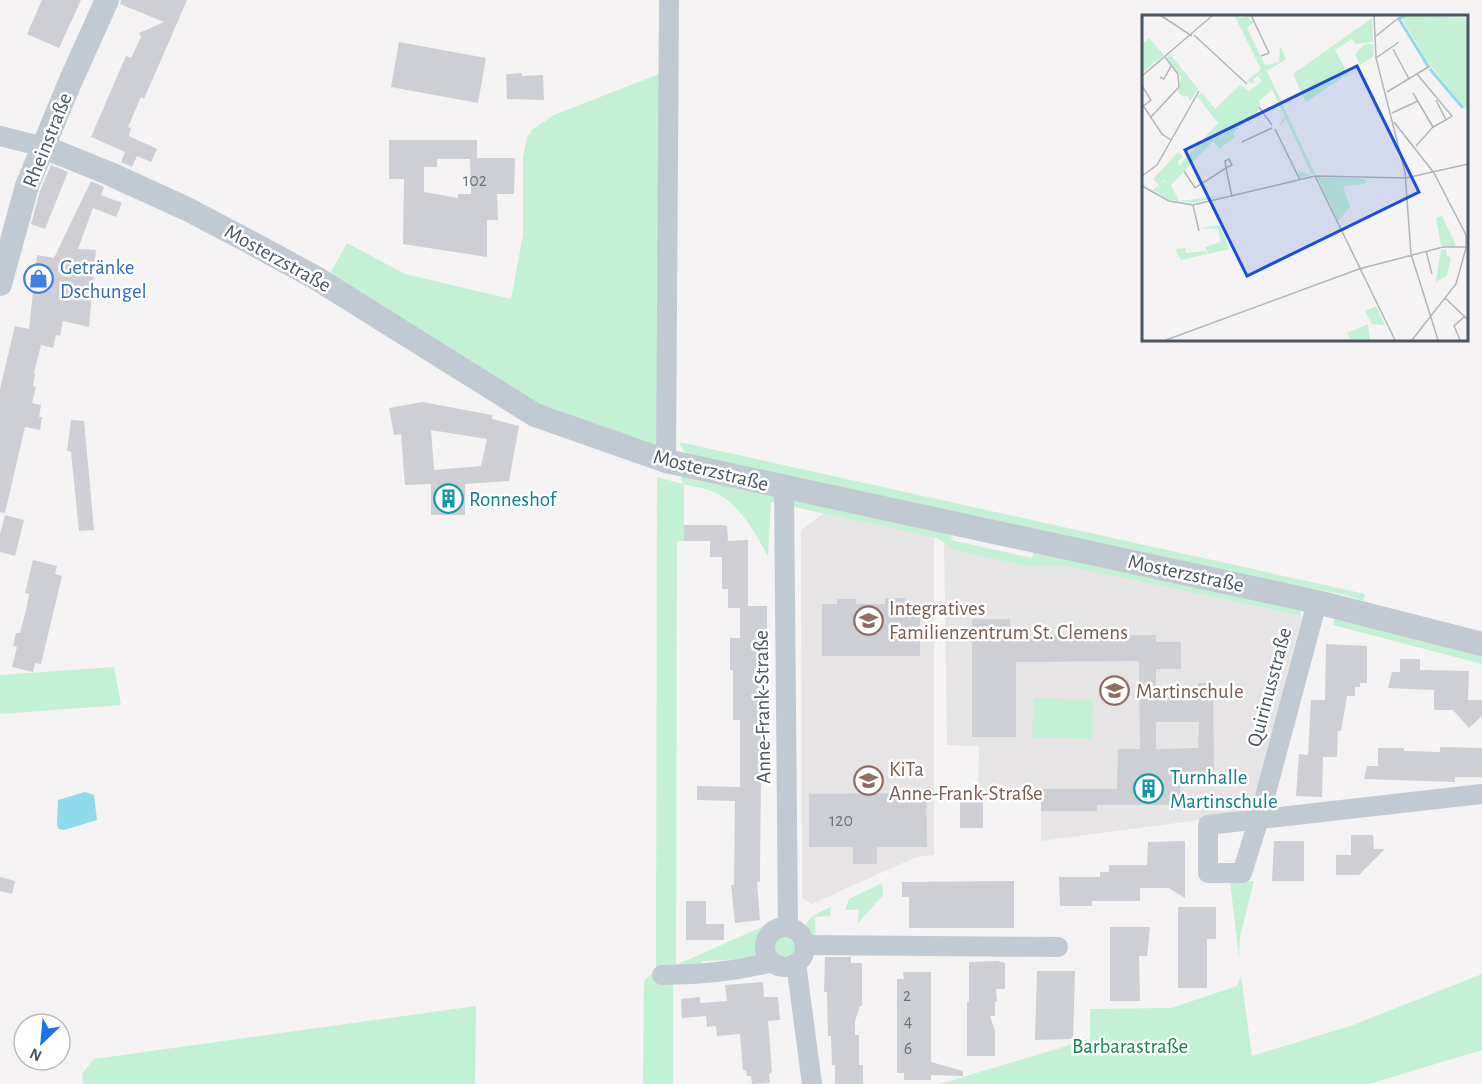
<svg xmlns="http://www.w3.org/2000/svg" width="1482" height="1084" viewBox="0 0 1482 1084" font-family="'Alegreya Sans',sans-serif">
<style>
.education{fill:#e6e4e5}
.green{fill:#c3f1d5}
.water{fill:#90daee}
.building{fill:#cdcfd5;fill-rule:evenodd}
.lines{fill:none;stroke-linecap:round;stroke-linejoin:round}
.minor{stroke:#c1cad2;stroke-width:20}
.tertiary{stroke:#c1cad2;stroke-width:24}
.labels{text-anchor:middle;stroke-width:5;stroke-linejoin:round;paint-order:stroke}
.number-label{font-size:18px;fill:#6b747e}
.street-label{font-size:21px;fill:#4a5661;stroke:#fff}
.shop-label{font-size:21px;fill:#366cbe;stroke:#fff;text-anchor:start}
.culture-label{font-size:21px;fill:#0d838f;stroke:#fff;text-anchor:start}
.education-label{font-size:21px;fill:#785e54;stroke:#fff;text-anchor:start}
.park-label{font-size:21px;fill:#17864f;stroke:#fff}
.inset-river{fill:none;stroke:#90daee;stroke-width:3}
.inset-road{fill:none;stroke:#b1b4b9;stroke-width:1.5}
.view{fill:#1d4ed8;fill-opacity:0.15;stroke:#1d4ed8;stroke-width:3}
.inset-edge{fill:none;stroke:#4a5661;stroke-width:3}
</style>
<rect width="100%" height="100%" fill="#f5f3f3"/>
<g class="education">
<path d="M824,513L934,537V855L916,857L812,904L802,898L801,530Z"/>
<path d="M944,542L954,550L1029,567L1063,564L1302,616L1286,677L1283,706L1257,803L1245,814L1041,841V802L978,800L979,746L947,745Z"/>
</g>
<g class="green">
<path d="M659,74L657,449L610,435L522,397L329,276L347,243L405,274L511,299L523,235V158L527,137L532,130L554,115Z"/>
<path d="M680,442L1365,594L1363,601L1346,595L1112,549L689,457L680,445Z"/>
<path d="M680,474L953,529L951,540L1032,558L1035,546L1297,606L1302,616L1063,565L1029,567L954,550L938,538L771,502L768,556C755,533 739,502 712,491C704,488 693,487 684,484V541H677L676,965L771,923L760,943L761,953L757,961L744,959L702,961L701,965L673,980V1084H643L644,981L656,969L657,477L683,484Z"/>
<path d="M1336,614L1482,653V664L1333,625Z"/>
<path d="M114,667L121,705L0,714V675Z"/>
<path d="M1034,698L1093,700L1092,739L1032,737Z"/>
<path d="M1254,881L1240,936L1239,957L1230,882Z"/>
<path d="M882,883L883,895L858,923L859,910H845L849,899Z"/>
<path d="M831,907L830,916L815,917L816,942L804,933C805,917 818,913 831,907Z"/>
<circle cx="785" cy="946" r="13"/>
<path d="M1482,974V1050L1369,1084H940L1090,1039V1009L1171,1008L1237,986L1241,976L1252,1056L1353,1025Z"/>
<path d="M476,1006L475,1084H83L82,1074L94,1059Z"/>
</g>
<path class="water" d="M85,792L94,795L97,820L64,830L59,829L57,825L58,800Z"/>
<g class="building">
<path d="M42,0H81L59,48L27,34Z"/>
<path d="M121,0H187L144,99L141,97L128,127L131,128L129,136L157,149L151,162L137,156L132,167L121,162L125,152L91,137L126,56L131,58L141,37L139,33L164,22L120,4Z"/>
<path d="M399,42L486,58L478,103L391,87Z"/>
<path d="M522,73V76L543,75L544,100L507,99L506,74Z"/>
<path d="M389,140H477V158H515L514,194H497L498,220H487V257L403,244L404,179H389ZM437,159H470L471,194H458V198L424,192V167H437Z"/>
<path d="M51,165L68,172L45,229L31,224L40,191Z"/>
<path d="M91,181L104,187L101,195L122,203L116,217L93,208L78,249L96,250L89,327L63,321L60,336L56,335L53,348L41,345L34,373L35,374L33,386L36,387L32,403L41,405L39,417H42L40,430L25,427L5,513L0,512V389L15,326L29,329L37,255L54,258Z"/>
<path d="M422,402L492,415V419L519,426L509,481L465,484V515H431V484L405,485L401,434L394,435L389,408ZM431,430L487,439L481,466L434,470Z"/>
<path d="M71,420L84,421L94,530L79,531L71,452L67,451Z"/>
<path d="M5,515L24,520L15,556L0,552V534Z"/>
<path d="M684,525H722L727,526L728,541L748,540V606H767V671H759V736H767V769H761L760,869V882H757L760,920L735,923L731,885H734L735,801L697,800V786L740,787V720H733V670H730V638H740V608H728V589H722V557H710V541H684Z"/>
<path d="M33,560L57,566L55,574L62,576L41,664L35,663L33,672L12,667L17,647L13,646L16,633H20L27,606L29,594L25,593Z"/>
<path d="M885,598H905V604H920V656H822V604H837V599H856V604H885Z"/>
<path d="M972,619H1010V635H1156V642H1181V669H1156V696H1198V683H1213L1214,775H1180V805H1097V811H1041V789H1117L1118,749H1140L1139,661L1016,662V737H972ZM1156,722H1199L1198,748L1156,749Z"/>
<path d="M1326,644L1367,646V683H1360V687H1355V696H1347L1341,731H1338L1337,757H1323L1322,797L1296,796L1299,754L1308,755L1311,700H1325Z"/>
<path d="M1400,659H1420V670L1469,671L1468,700H1482V716L1469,728L1453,710H1434V690L1388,688L1392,672H1400Z"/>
<path d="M1440,747L1482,748V777H1455V782L1364,779L1367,766H1378V748H1404V751L1440,752Z"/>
<path d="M926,793L927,847H877V864H853V847H809V794Z"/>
<path d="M960,800L983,801V828H960Z"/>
<path d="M1351,835H1373L1374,849H1385L1359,875H1336V855H1351Z"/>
<path d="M1185,841V898L1169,888H1140V901H1092V906H1060L1059,877H1100V872H1109V865H1147L1148,842Z"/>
<path d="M1274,841H1304V881H1272Z"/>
<path d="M0,877L15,881L12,894L0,891Z"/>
<path d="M1014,881V928H909V897H902V882Z"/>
<path d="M686,901H706V924H724V940H686Z"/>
<path d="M1178,907H1216V939H1207V988H1178Z"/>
<path d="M1110,927H1150L1147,956H1139L1140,1001H1110Z"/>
<path d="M825,957H851V963H862V1006H860L855,1021V1035H859V1065H863V1084H835V1065H832L831,1036H828L827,992H824Z"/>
<path d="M997,961L1005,963V989H996L997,1002H995V1016H990L995,1031V1056H967V1002H969V962Z"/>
<path d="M1037,971H1075L1073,1039L1035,1040Z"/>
<path d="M903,972H931V1062L963,1071V1076L931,1075V1080H904V1073H897V979H904Z"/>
<path d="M763,982L764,997H778L780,1020L768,1021L772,1072L769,1074L770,1083L752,1084L751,1076H747L746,1070H743L740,1034L717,1036L716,1026L707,1027L706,1016L682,1018L681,999L700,997V1003L727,1001L725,985Z"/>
</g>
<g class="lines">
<g class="minor">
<path d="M0,136L44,147"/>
<path d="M666,461L669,0"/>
<path d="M784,488L788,927"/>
<path d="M1317,602L1259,819L1242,873H1208V825L1482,794"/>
<circle cx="785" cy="947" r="20"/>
<path d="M805,945L1058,947"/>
<path d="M796,963L812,1084"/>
<path d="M662,975C698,975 737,971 772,962"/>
</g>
<g class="tertiary">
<path d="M44,147L108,173L187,209L246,240L316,278L535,415L666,461L1317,602L1482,644"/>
<path d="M0,284L27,186L71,80L107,0"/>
</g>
</g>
<defs>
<symbol id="shop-ring" viewBox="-11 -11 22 22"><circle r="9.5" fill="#fff" stroke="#3f7fe0" stroke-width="1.5"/><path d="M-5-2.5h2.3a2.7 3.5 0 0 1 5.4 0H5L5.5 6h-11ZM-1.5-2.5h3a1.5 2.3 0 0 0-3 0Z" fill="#3f7fe0"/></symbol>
<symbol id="building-ring" viewBox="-11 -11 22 22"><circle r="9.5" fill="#fff" stroke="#0f9aa8" stroke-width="1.5"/><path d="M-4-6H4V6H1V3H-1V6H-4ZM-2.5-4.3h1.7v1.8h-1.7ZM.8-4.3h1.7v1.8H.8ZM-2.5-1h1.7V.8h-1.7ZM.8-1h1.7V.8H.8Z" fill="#0f9aa8"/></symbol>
<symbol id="school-ring" viewBox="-11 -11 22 22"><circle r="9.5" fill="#fff" stroke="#8d6e63" stroke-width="1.5"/><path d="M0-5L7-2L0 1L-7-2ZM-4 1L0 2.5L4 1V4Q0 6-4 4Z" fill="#8d6e63"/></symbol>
</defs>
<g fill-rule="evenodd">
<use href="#shop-ring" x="22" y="262" width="33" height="33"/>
<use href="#building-ring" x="432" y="482" width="33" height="33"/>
<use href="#school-ring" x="852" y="604" width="33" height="33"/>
<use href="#school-ring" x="1098" y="674" width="33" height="33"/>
<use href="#school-ring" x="852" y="764" width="33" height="33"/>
<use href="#building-ring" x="1132" y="772" width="33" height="33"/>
</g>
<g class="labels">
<g class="number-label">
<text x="475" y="186">102</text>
<text x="841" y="826">120</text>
<text x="907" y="1001">2</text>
<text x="908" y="1027">4</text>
<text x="908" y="1054">6</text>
</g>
<g class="street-label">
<text transform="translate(47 140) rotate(-68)" y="7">Rheinstraße</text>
<text transform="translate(278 258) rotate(29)" y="7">Mosterzstraße</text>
<text transform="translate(711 470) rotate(14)" y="7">Mosterzstraße</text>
<text transform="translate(1186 573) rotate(12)" y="7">Mosterzstraße</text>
<text transform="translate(1269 687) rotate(-75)" y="7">Quirinusstraße</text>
<text transform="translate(762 707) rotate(-91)" y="7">Anne-Frank-Straße</text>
</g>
<g class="shop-label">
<text x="60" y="274">Getränke<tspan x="60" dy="24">Dschungel</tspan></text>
</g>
<g class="culture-label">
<text x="469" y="506">Ronneshof</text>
<text x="1170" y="784">Turnhalle<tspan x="1170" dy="24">Martinschule</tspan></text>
</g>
<g class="education-label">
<text x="889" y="615">Integratives<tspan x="889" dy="24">Familienzentrum St. Clemens</tspan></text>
<text x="1136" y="698">Martinschule</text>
<text x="889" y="776">KiTa<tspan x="889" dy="24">Anne-Frank-Straße</tspan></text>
</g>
<g class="park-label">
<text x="1130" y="1053">Barbarastraße</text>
</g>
</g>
<g transform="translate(1142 15)">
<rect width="326" height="326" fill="#f5f3f3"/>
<path d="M92,0L99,3L108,0L106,3L112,7L105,13L123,50L137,47L138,31L144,44L125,56L173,159L121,172L158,163L156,156L170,160L144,104L135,114L143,101L130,75L117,86L118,94L91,118L93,122L77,134L71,126L29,170L37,186L86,180L51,188L28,185L0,169V168L11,175L22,166L25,168L22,165L17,170L11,164L36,137L41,142L36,146L37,151L76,108L55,81L60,78L73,94L98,70L107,76L120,66L116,61L111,64L112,69L105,66L119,54ZM261,0L325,3V96L285,46L259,2ZM230,3L231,27L214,29L210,24L193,35L206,59L164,87L151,59ZM7,23L22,40L0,58V30ZM223,29H231L232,41L218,50L213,39ZM28,39L56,74L48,86L45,80L41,82L36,77L39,62L25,42ZM175,162L223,164V169L201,171L208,192L196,206ZM300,201L313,228V232L299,231L294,203ZM78,210L87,234L66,239L63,232L79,227L76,214L58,213ZM43,233L44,238L63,236L65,239L39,245L33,234ZM304,234L305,241L309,242L305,260L294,267L299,235ZM234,291L243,310L230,309L223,296ZM226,309L228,325H209L205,318Z" fill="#c3f1d5"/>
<path class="inset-river" d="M263,0L257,4L286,51M288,54L321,93"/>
<path class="inset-road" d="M18,0L50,21M109,0L127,38L119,41M232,0L234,43L263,157L269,239L296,325M52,20L105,69M234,21L258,2M251,34L267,64M234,43L257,27M275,59L310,101L304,105M0,61L71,0M18,62L22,64L29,51M0,71L9,85L0,92M245,77L288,51M271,78L291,112L274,131M0,89L20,119L29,125M117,92L130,110M250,98L276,86M8,103L37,72L36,59L23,42M252,107L292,158L324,220V233L314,269L270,325M291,112L304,105L294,85M133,114L158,165M100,127L130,113M42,156L53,173L84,153L90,150L87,144L83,146L84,153L90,182M0,161L15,150L57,76M173,161L253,325M0,171L27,186L51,190L173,161L264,163L326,149M51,190L57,216M284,236L290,259M303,283L326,305M24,325L217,254L301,232H326M318,325L312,311L323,301"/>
<path class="view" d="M215,51L277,177L105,261L43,135Z"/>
<rect width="326" height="326" class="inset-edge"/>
</g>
<g transform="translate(42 1042) rotate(206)"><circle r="28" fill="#ffffff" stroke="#b7bbc0" stroke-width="1.5"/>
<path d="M0-4.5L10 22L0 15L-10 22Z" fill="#1a73e8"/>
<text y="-9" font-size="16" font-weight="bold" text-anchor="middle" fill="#4a5661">N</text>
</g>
</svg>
